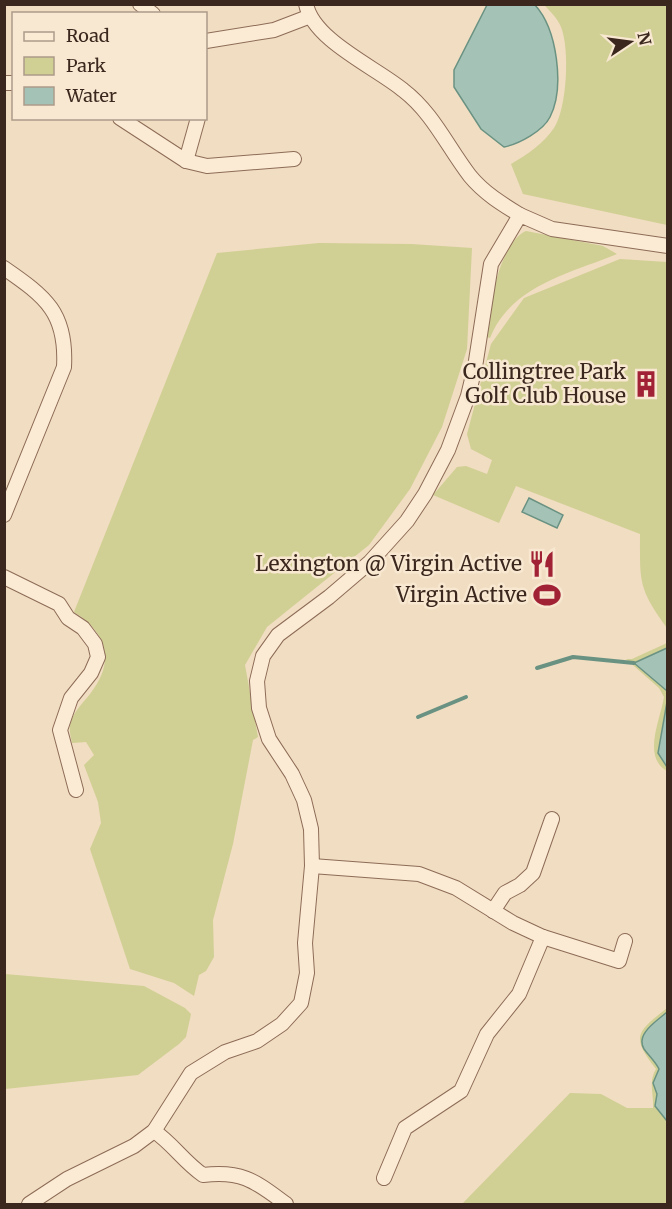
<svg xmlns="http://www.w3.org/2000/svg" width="672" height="1209" viewBox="0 0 672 1209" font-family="Merriweather,serif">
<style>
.green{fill:#d0cf94}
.water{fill:#a4c3b6;stroke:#6a9283;stroke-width:1.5}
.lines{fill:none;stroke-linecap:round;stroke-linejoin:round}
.stream{stroke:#6a9283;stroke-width:4}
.minor-casing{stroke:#8d6c57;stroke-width:16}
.minor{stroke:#fbebd5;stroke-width:14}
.labels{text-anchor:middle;stroke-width:5;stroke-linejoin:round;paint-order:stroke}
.poi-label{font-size:21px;fill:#3b271d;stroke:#f8e8d1;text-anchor:end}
</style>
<rect width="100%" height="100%" fill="#f1ddc1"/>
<g class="green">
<path d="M544,5H667V225L523,194L511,164C528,154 543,144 554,128C567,109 570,49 561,27C558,19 550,11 544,5Z"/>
<path d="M526,231L603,246L617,254C571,273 510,286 490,338L487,337C488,310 499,243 526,231Z"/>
<path d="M319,243L411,244L472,248L467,349L442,427L410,489L369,545L267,627L245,665L258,737L253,740L233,844L213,920L214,957L206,971L199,975L194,996L174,983L130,969L90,849L101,823L98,802L84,765L94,755L86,742L72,743C71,738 69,731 70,725C73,712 83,703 90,694C116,661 107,633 74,612L217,253Z"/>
<path d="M620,259L667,262V628C638,588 640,582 640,534L516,486L499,523L433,495L457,467L466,466L487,474L492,460L471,449L467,434L491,344L524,298Z"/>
<path d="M667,643V771C642,757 660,721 664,697L659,688L626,659H632Z"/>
<path d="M5,974L144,986L185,1008L191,1014L186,1037L179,1044L138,1075L5,1089Z"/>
<path d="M667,1008V1204H462L570,1093L601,1094L627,1108H653C654,1094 648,1082 656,1069C630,1036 637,1032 667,1008Z"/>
</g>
<g class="water">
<path d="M487,5H535C557,29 565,87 550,117C543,131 519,144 504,147L481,129L454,87V70Z"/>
<path d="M529,498L563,515L557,528L522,512Z"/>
<path d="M667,648V691L634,663Z"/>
<path d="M667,702L668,767H667L658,753Z"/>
<path d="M667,1012V1121L655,1106L657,1094L653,1083L659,1069C655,1061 649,1056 644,1049C635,1034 657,1021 667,1012Z"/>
</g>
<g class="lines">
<g class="stream">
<path d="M537,668L573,657L634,663"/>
<path d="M418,717L466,697"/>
</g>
<defs>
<g id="minor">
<path d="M140,4L153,14"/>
<path d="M306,4C313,40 375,67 403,90C433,113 447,146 470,176C484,193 502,204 520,215"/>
<path d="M206,41L274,30L308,17"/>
<path d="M4,83H14"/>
<path d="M120,118L186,161L207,166L294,159"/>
<path d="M186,161L198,118"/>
<path d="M4,268C46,297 67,313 64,367L4,515"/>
<path d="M4,577L59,604L68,618L83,628L95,644L98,657L91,673L71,698L60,730L76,790"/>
<path d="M312,866L419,874L456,888L513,923L543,937L619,961L625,941"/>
<path d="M493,911L505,893L520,885L533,873L552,819"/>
<path d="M154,1131C173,1144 184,1162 203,1175C243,1170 256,1182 286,1204"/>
<path d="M384,1178L405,1128L461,1091L487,1034L519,994L543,937"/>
<path d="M29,1204L67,1179L134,1146L154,1131L191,1073L225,1052L257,1041L282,1024L301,1003L307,973L305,943L312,866L311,829L304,800L292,774L269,739L259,708L257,681L263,656L278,635L329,597L370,562L407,521L425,494L448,450L468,396L475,367L491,264L520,215L552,229L668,246"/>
</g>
</defs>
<use href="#minor" class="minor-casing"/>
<use href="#minor" class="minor"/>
</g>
<defs>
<symbol id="building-bare" viewBox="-9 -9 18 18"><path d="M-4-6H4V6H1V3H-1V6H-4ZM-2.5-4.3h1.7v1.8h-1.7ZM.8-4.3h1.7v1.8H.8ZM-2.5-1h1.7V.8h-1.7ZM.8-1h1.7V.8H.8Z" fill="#a02234" stroke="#f8e8d1" stroke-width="2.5" paint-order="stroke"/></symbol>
<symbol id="restaurant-bare" viewBox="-9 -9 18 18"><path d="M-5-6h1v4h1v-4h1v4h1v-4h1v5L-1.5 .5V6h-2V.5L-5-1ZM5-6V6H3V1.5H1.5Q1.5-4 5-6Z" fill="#a02234" stroke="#f8e8d1" stroke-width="2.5" paint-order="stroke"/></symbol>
<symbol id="stadium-bare" viewBox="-9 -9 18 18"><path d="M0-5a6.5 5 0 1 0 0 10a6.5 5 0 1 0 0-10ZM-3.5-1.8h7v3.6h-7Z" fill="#a02234" stroke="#f8e8d1" stroke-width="2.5" paint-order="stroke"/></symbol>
</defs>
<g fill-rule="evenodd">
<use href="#building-bare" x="627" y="365" width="38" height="38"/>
<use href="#restaurant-bare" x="523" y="545" width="38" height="38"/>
<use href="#stadium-bare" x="528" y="576" width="38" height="38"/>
</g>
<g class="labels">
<g class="poi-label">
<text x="626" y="379">Collingtree Park<tspan x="626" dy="24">Golf Club House</tspan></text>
<text x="522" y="571">Lexington @ Virgin Active</text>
<text x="527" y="602">Virgin Active</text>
</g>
</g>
<rect width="672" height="1209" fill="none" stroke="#3b271d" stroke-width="12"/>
<rect x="12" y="12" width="195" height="108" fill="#f8e8d1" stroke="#ac9b89" stroke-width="1.5"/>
<rect x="24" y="32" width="30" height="9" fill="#fbebd5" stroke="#ac9b89" stroke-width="1.5"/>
<text x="66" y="42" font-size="18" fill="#3b271d">Road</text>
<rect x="24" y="57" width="30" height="18" fill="#d0cf94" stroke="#ac9b89" stroke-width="1.5"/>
<text x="66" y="72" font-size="18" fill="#3b271d">Park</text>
<rect x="24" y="87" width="30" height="18" fill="#a4c3b6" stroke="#ac9b89" stroke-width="1.5"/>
<text x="66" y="102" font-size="18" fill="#3b271d">Water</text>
<g transform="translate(630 42) rotate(77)" stroke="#f8e8d1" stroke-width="4.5" paint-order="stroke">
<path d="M0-4.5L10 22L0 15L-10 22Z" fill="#3b271d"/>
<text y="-9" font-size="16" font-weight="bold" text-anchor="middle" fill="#3b271d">N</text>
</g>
</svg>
